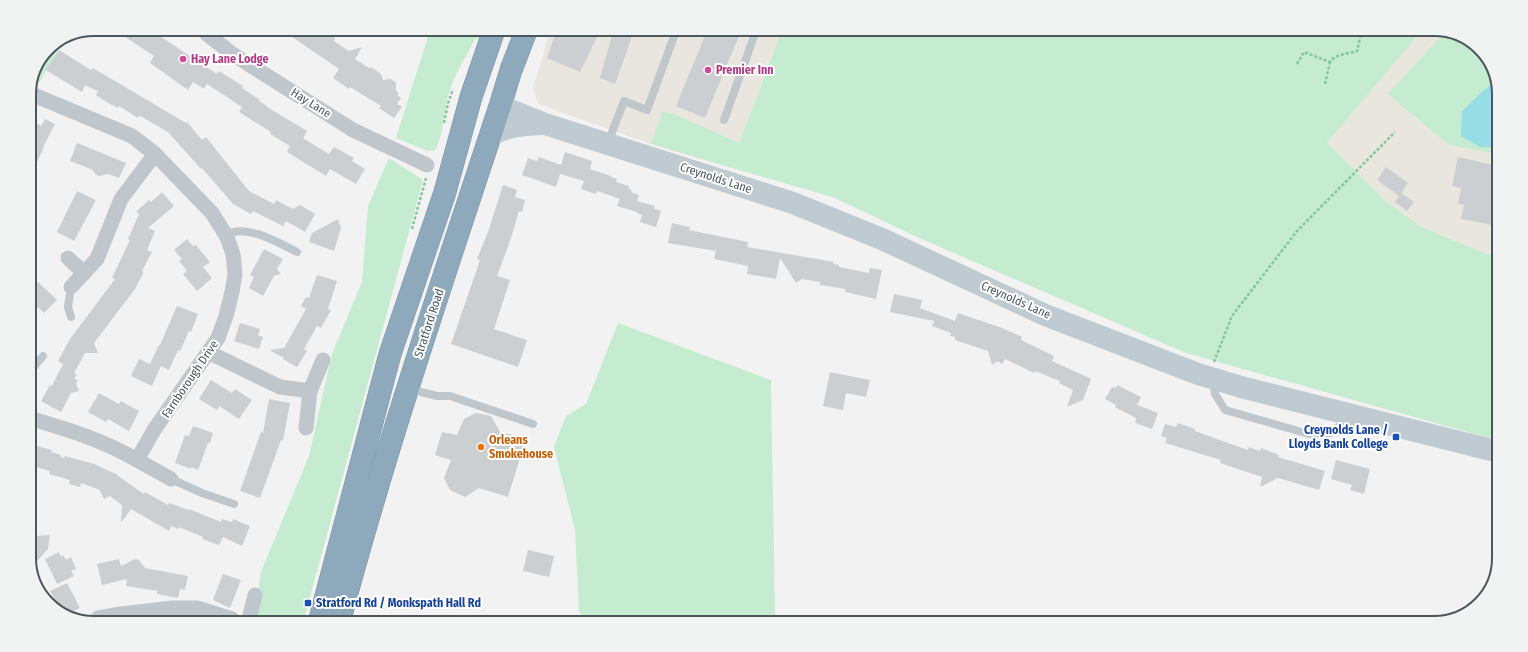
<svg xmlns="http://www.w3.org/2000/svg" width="1528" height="652" viewBox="0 0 1528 652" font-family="'Fira Sans Condensed',sans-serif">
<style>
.commercial{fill:#e9e6e0}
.green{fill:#c5ecd0}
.water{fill:#96dde5}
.building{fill:#cccfd2}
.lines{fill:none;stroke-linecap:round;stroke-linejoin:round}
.highway-casing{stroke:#7994a7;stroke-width:23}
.path{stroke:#80c79c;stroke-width:2.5;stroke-dasharray:3 2;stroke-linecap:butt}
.lane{stroke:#bfc7cc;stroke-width:8}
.street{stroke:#bfc7cc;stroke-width:15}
.secondary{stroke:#bfcad1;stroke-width:22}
.highway{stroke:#8ea9bb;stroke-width:22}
.hotel-dot{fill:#d1479c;stroke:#fff;stroke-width:1.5}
.transit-dot{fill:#1a4fb4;stroke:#fff;stroke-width:1.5}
.food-dot{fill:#e8710a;stroke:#fff;stroke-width:1.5}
.labels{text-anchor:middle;stroke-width:4;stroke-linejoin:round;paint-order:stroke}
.hotel-label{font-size:12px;font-weight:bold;fill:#b23c85;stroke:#fff;text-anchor:start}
.street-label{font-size:12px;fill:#4b575d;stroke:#fff}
.transit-label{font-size:12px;font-weight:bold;fill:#164399;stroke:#fff;text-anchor:end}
.food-label{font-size:12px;font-weight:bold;fill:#c56008;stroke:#fff;text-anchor:start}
.rim{fill:none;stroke:#4b575d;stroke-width:2}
</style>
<rect width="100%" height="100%" fill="#f3f2f2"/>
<g class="commercial">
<path d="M550,31H782L739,143L731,168L651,144L538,104L533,88Z"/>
<path d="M1419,34H1459L1488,58L1499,90L1497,258L1421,227L1387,202L1327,143Z"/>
</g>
<g class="green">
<path d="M430,30H485L482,38L475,39C467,55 456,72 450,89C443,109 445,132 435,150L428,151L396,138Z"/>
<path d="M782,31L1419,34L1327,143L1387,202L1421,227L1497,258L1496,440L1186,353L919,238L835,198L651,144L662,112L674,114L739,143Z"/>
<path d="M1443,34H1459L1488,58L1499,90L1498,154L1449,145L1388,94Z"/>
<path d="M64,41L39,83L35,78L48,48Z"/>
<path d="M389,158L423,180L304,619H254L261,572L309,456L332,354L362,282L368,206Z"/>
<path d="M618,323L771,380L775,615L721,620H584L579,610L575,530L554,447L566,416L586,404Z"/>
</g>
<path class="water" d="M1496,81L1499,90L1498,147H1480L1461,136L1462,111L1482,92Z"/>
<g class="building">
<path d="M113,29H149L217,74L219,71L243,86L242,88L260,100L259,101L267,106V107L307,131L303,138L329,154L334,147L354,158L352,161L365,169L356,184L330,169L326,176L287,152L290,146L270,134L271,132L239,112L242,107L207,84L204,89L193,82L188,90L150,63L154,56Z"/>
<path d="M282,30H323L335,38L334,41L349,51L362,47L355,59L369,68L371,67L381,74L383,80L391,79L396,83V91L399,93L397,95L401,98L397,104L402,107L394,118L379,108L381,106L350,87L349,89L333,78L339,69Z"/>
<path d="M556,31H600L580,72L547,58Z"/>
<path d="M613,31H634L615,84L600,78Z"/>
<path d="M707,31H741L705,118L676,106Z"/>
<path d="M59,50L91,70L93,68L186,123L187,122L202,140L206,137L249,191L274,204L276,200L293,209L300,205L315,214L305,232L286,221L283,226L253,211L251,214L233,204L202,168L201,169L168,132L140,116L138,118L119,106L118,108L108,103L96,95L98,91L85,85L82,92L46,70Z"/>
<path d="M29,119L41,126L45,119L55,124L43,147H44L29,179Z"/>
<path d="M77,143L126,163L119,178L108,174L99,176L95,174L93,170L70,161Z"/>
<path d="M565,152L592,161L590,169L611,176V177L617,179L616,182L629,186V189L632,190L631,192L639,195L637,201L655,206L654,209L661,211L656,227L640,222L642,215L637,213V212L617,206L620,199L597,191L596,194L581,189L584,181L560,174L556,187L522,175L528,158L537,161L539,157L561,165Z"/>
<path d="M1458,157L1498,166V226L1461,219L1464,205L1458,204L1461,188L1452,186Z"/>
<path d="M1386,167L1408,183L1399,196L1377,180Z"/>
<path d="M503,185L517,190L515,197L525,200L522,212L519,211L510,241L497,276L510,280L494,329L527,340L518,367L451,344L480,260L477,259L488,232Z"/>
<path d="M77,191L96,200L74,241L57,232Z"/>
<path d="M162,192L174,206L148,228L155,231L147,250L152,252L142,271L144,272L135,289L94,343L98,353H85L74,373L77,374L74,379L78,380L76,383L79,391L71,393L61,412L41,401L50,385L52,386L63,364L58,361L70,339L115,279L112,278L130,240L128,239L139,214L136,212L149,200L151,202Z"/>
<path d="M1401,193L1414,202L1407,211L1395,202Z"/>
<path d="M338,219L341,228L334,251L309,242L312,233Z"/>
<path d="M672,223L690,227L689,230L748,242L747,247L834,262L833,264L839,265V267L869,273L870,268L882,270L876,299L845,292L846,289L820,285V282L802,279L796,283L780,258L776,279L747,274L748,266L714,259L716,251L668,243Z"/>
<path d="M187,239L193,246L196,245L210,262L203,267L212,278L197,291L183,274L187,271L179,261L182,259L174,250Z"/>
<path d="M264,249L283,259L277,269L281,274L274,276L263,296L249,288L254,277L250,275Z"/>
<path d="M317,275L337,281L328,309L331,310L321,328L317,326L304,349L307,351L297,367L283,359L284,358L269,350L284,348L306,309L301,306L306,297L309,298Z"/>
<path d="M38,282L57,300L44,313L29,299V291Z"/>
<path d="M894,294L922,300L920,308L955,321L958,313L1002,328L1022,337L1021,340L1054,356L1052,361L1091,379L1083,400L1067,407L1073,390L1059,383L1060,381L1035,371L1034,373L1005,359L1002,364L998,361L992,365L988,351L955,340V337L950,336L951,333L932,326L934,321L890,312Z"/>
<path d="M177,306L198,314L191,332L189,331L180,351L178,350L169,370L161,366L152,386L131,376L139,359L150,364L159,345H160Z"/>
<path d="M240,323L260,329L258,335L263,337L259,349L234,341Z"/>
<path d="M830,372L870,380L866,397L846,393L843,410L823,406Z"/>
<path d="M211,380L232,393L235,389L252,400L239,419L219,406L217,410L199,399Z"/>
<path d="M1117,385L1141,397L1137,405L1158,413L1152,429L1135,423L1136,418L1115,407L1116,405L1105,399L1112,387L1116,388Z"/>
<path d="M99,393L119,404L121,401L139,411L129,431L108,419L106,422L88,412Z"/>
<path d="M269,399L290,403L283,441L281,440L260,498L240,491L261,432L263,433Z"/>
<path d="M476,413L491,416L500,432L526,438L508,497L479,488L465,497L450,490L444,478L451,460L435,455L442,432L457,435L464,419Z"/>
<path d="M1178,423L1195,429V431L1248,450L1249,447L1260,451L1261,448L1279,455L1278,457L1325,471L1319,490L1278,478L1260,487L1262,477L1220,463L1221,460L1165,443L1167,438L1161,436L1165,424L1176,427Z"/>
<path d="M193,426L213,433L210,443H208L198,470L191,467V469L175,463L185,435L189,436Z"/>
<path d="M29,444L52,450L51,452L61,455L60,456L64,458L65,456L94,464L118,475V476L144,494L145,492L168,505L169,503L189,510V509L221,522L222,519L232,522L233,519L250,526L242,546L223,537L219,545L202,539L203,537L179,527L178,529L171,526L169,531L131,509L121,523L122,505L110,496L104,499L100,490L81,483L80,487L69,484L70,480L49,474L50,471L29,465Z"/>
<path d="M1336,460L1370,469L1364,494L1350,490L1352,485L1331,479Z"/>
<path d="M29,529L36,536L50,535L48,549L37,561L29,554Z"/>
<path d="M528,550L554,556L549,577L523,571Z"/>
<path d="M59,552L61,557L63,555L66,560L71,557L76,569L71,571L74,576L57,584L45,559Z"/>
<path d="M119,559L121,566L135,559L139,560L145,568L188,576L185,590L180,589L178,598L157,594L158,591L126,586L127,579L102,585L97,564Z"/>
<path d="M223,574L241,580L230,608L213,600Z"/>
<path d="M67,583L80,608L66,615L63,613L50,591Z"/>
</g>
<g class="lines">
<defs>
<g id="highway">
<path d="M320,619L390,354L445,192L471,97L494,30"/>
<path d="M340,619C386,446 444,276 500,106L511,70L526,31"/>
</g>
</defs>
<use href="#highway" class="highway-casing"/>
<g class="path">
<path d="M1297,64L1304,52L1330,62C1335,54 1348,54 1357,51L1361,34"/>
<path d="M1325,84L1330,62"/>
<path d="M444,123L448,103L453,89"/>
<path d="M412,229L426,178"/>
<path d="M1214,362L1232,316L1297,231L1395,132"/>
</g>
<g class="lane">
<path d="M724,120L756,31"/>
<path d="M608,143L624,101L647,110L676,31"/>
<path d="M226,235C246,223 279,243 297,252"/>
<path d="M71,287L68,307L71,317"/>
<path d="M29,373L43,356"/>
<path d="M1213,381L1215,394L1225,410L1309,434L1331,433L1350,417"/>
<path d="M409,389L437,396H450L533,424"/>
<path d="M171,479L202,493L234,504"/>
</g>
<g class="street">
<path d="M203,29L207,34L231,53L353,130L427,165"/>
<path d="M29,93L132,136L155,154L212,213L227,237L233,254L235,274L232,292L226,316L218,338L154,430L137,460C103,440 66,429 29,418"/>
<path d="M68,258L84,273"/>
<path d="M71,287L97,259L121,199L155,154"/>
<path d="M208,352L280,387L310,391L306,428"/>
<path d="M310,391L323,360"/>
<path d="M137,460L171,479"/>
<path d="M98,618L121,614L172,608H197L232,619"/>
<path d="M249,619L255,595"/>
</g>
<g class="secondary">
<path d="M500,106L545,124L793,203L882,239L1045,315L1198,374L1241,387L1495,451"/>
<path d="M491,135C508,126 522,125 541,124"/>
</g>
<use href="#highway" class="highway"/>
</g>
<g class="hotel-dot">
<circle cx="183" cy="59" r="4"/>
<circle cx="708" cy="70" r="4"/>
</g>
<g class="transit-dot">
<rect x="1392" y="433" width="8" height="8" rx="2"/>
<rect x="304" y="599" width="8" height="8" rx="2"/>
</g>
<circle class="food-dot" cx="481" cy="447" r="4"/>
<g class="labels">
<g class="hotel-label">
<text x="191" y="63">Hay Lane Lodge</text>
<text x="716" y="74">Premier Inn</text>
</g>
<g class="street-label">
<text transform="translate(311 103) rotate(32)" y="4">Hay Lane</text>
<text transform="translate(716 178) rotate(18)" y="4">Creynolds Lane</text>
<text transform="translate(1016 300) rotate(24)" y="4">Creynolds Lane</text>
<text transform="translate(429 323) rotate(-72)" y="4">Stratford Road</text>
<text transform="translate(190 379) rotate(-56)" y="4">Farnborough Drive</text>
</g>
<g class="transit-label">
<text x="1388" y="434">Creynolds Lane /<tspan x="1388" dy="14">Lloyds Bank College</tspan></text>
<text x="316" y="607" text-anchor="start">Stratford Rd / Monkspath Hall Rd</text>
</g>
<g class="food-label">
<text x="489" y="444">Orleans<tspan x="489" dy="14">Smokehouse</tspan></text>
</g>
</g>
<path d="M0 0H1528V652H0ZM94 36H1434A58 58 0 0 1 1492 94V558A58 58 0 0 1 1434 616H94A58 58 0 0 1 36 558V94A58 58 0 0 1 94 36Z" fill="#f1f2f2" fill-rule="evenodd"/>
<path class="rim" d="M94 36H1434A58 58 0 0 1 1492 94V558A58 58 0 0 1 1434 616H94A58 58 0 0 1 36 558V94A58 58 0 0 1 94 36Z"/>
</svg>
